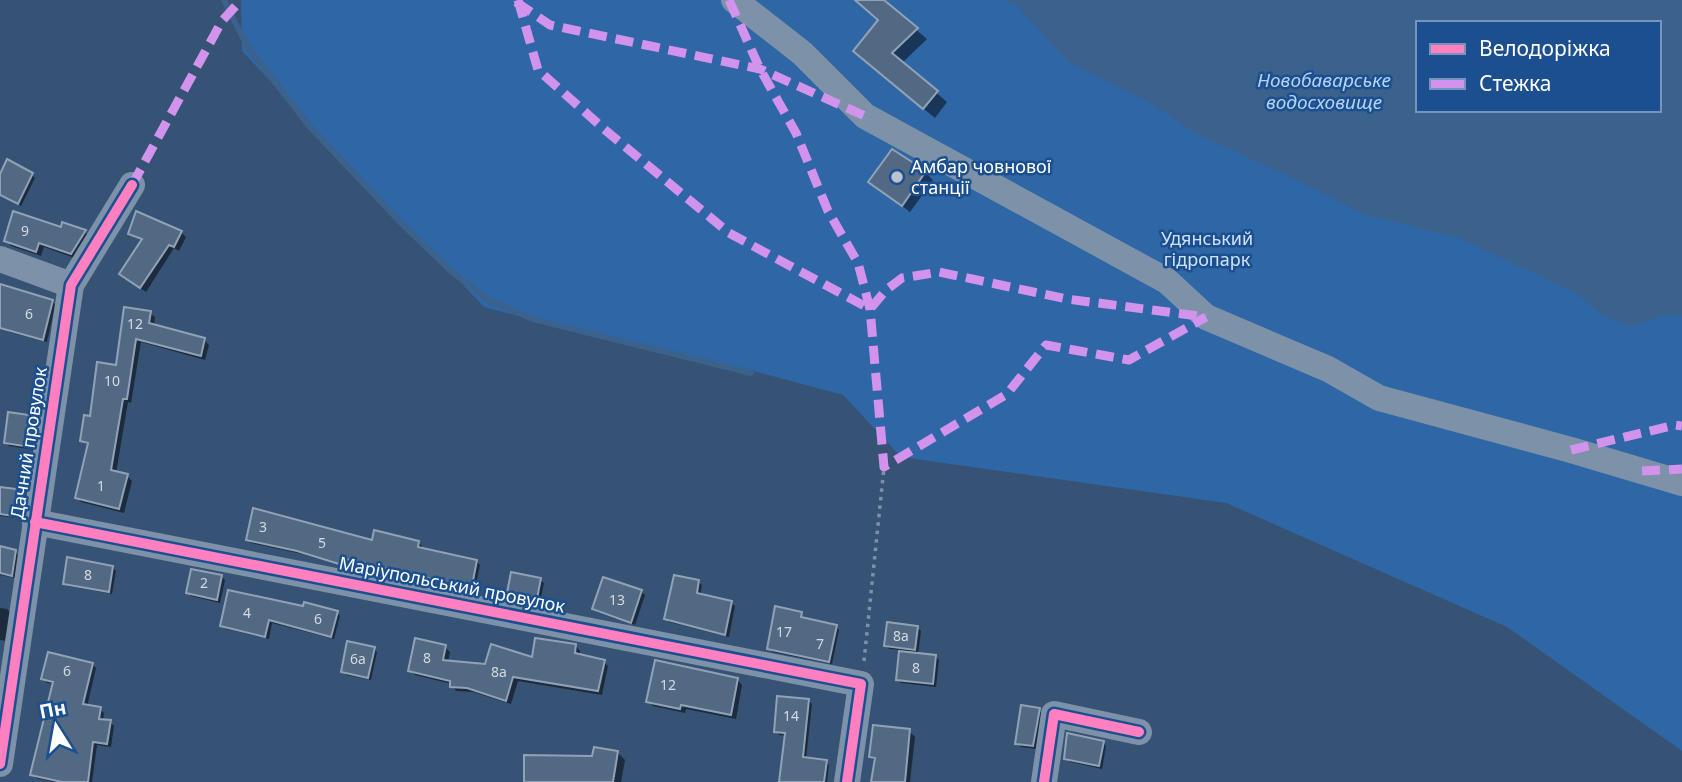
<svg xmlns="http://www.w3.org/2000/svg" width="1682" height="782" viewBox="0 0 1682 782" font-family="'Noto Sans',sans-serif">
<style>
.green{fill:#2f66a5;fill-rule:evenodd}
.water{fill:#3b618d;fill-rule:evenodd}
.shadow{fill:#0007}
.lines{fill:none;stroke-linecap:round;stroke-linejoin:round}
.stream{stroke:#3b618d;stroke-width:6}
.building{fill:#526984;stroke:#92a2b6;stroke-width:2}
.path{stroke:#7d92a8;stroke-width:3.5;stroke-dasharray:3.5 5;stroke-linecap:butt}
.minor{stroke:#7d92a8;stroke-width:26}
.quiet{stroke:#d193ec;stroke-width:9;stroke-dasharray:18 9;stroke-linecap:butt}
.cycleway-casing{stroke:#1b4f8f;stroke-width:15}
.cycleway{stroke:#ff80c0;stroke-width:10}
.poi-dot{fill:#b9c2ce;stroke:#1b4f8f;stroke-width:2.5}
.labels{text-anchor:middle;stroke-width:5;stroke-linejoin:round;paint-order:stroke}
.number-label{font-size:14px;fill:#d4dae0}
.poi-label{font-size:18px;fill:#fff;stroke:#1b4f8f;text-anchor:start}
.park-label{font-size:18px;fill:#cfe3fa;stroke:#1b4f8f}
.street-label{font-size:18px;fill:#fff;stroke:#1b4f8f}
.water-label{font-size:19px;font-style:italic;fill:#b5d3f5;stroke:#1b4f8f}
</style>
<rect width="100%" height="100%" fill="#365274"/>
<path class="green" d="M241,0H1682V751L1507,627L1226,503L901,457L843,395L750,370L749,375L484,307L242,51ZM1418,23H1659V110H1418Z"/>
<path class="water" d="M1003,0H1682V316L1671,314L1631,326L1602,315L1576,293L1459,238L1363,214L1293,178L1197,134L1147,101L1067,61L1017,6ZM1418,23H1659V110H1418Z"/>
<g class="shadow">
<path d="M857,0H881L927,39L902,63L947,102L935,118L865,61L880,21Z"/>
<path d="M893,151L925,172L933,180L910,212L871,182Z"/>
<path d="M32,175L35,178L21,206L0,195V178Z"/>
<path d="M63,225L85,232L90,237L77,259L44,247L41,256L11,246L6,240L62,229Z"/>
<path d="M181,232L186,237L179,251L174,248L146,292L126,278L143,241L130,233Z"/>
<path d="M0,285L52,301L55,305L47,342L9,332L6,328L0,314Z"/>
<path d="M150,313L155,317L154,326L204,340L209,345L205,360L141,342L131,403L128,402L116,473L127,476L132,481L124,513L81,502L77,498L89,446L81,441L117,368Z"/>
<path d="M35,418L38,421L34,450L9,446L6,443Z"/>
<path d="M0,489L24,492L27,495L24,519L0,516Z"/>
<path d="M248,540L419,543L422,546L421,549L476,561L480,565L474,594L444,588L441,583L344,560L343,566L302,554L251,543Z"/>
<path d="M0,548L15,551L18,555L15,578L0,575Z"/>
<path d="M112,567L116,571L112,594L68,586L65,583Z"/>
<path d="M221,576L225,580L220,603L191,596L188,593Z"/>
<path d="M540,580L544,583L539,607L511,601L508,598Z"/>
<path d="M698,582L702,585L700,596L731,603L735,606L729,637L669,622L665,619Z"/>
<path d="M641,592L645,595L635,625L597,612L594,609Z"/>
<path d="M0,608L7,609L10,612L6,641L0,640Z"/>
<path d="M305,608L337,612L340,616L334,639L272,623L269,639L226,629L222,626Z"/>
<path d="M801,614L804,619L836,626L839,630L832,664L772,652L769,649Z"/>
<path d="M918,628L921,631L918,655L936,657L939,660L936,687L901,683L897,680L901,650L889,649L886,645Z"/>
<path d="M576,646L580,651V656L604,662L608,666L602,695L518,681L511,704L473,692L456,691L452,684L415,675L410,671L445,647L450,652L448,662L486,666L534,659Z"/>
<path d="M374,648L377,652L371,680L346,675L343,671Z"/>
<path d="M92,664L96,668L87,707L100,709L104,713L103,721L110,722L114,726L111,747L97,745L92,782H53L36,778L32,774L55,684L47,683L43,679Z"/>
<path d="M737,679L742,685L736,719L686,709L685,713L653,706L648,701Z"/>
<path d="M809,701L812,704L806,759L826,762L829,765L827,782H782L787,736L779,735L775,731Z"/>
<path d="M1039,710L1042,713L1036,749L1021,747L1017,743Z"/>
<path d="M909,731L915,737L910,782H873L876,762L871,757Z"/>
<path d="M1103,742L1106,746L1102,769L1070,762L1066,758Z"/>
<path d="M617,752L625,760L621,782H525Z"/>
</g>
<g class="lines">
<path class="stream" d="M224,0L247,46L310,127L401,223L452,272L488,300L533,319L751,373"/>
</g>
<g class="building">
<path d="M855,0H884L918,28L892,53L938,91L923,109L853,51L878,20Z"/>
<path d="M892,149L926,171L902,206L868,182Z"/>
<path d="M7,159L33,173L18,204L0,195V174Z"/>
<path d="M13,211L61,227L62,222L86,230L71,254L39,243L36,252L4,241Z"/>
<path d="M136,211L182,231L174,247L169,245L140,288L119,274L142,239L128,234Z"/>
<path d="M0,284L53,300L43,340L0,328Z"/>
<path d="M124,307L151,311L149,323L205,338L201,356L136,339L127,399H123L111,470L128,474L119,509L75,498L88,443L80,441L84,415L90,416L97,362L116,365Z"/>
<path d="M8,412L36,416L31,447L4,443Z"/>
<path d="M0,487L25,490L21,517L0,514Z"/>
<path d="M253,508L372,540L374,530L419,541L418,547L477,560L471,591L439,585L440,581L341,558L339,564L297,551L246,540Z"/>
<path d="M0,546L16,550L12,576L0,573Z"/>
<path d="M67,557L113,566L109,592L63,584Z"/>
<path d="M191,569L222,575L217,600L186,593Z"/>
<path d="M511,572L541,578L536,604L506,598Z"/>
<path d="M674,575L699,580L697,593L732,601L725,635L664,619Z"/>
<path d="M603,577L642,590L631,623L592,609Z"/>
<path d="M228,590L303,606L304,602L338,611L331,637L269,620L265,637L220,626Z"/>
<path d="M775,606L802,612L801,617L837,625L829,662L767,649Z"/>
<path d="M887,622L918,626L915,650L884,646Z"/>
<path d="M415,638L446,645L443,660L485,664L491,644L532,657L535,638L576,644L575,653L605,660L598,691L513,677L506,701L467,688L450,687V681L408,671Z"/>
<path d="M347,641L375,647L368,678L341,672Z"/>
<path d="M899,651L936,655L933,684L896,680Z"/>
<path d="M48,652L93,663L83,704L101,707L99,719L111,720L107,744L93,742L88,782H62L30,775L53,682L41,679Z"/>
<path d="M655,660L738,678L731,715L681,705L680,709L646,702Z"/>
<path d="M777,696L809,699L803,757L827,760L824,782H779L785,733L774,732Z"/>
<path d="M1021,705L1040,708L1033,746L1015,744Z"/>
<path d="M873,725L910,729L905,782H871L875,758L869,757Z"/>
<path d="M1067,733L1104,741L1099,766L1064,759Z"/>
<path d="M594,747L618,751L613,782H524V755L592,756Z"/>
</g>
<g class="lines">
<path class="path" d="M864,661L884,467"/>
<g class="minor">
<path d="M734,0L802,53L865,116L1167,281L1206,317L1328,369L1379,398L1571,450L1682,483"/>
<path d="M0,259L71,285"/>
<path d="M35,522L861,684L847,782"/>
<path d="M0,764L71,285L132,185"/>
<path d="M1044,782L1054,714L1139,732"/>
</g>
<g class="quiet">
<path d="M518,0L538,70L604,129L729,233L870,309L886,290L902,278L939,272L1067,299L1206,317"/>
<path d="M729,0L760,69L796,133L828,211L858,263L870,309L884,467L1007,394L1046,345L1129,360L1206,317"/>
<path d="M516,2L550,25L760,69L865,116"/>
<path d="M132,185L222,21L241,0"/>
<path d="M1571,450L1675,425L1682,426"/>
<path d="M1642,471L1682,469"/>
</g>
<defs>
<g id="cycleway">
<path d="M35,522L861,684L847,782"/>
<path d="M0,764L71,285L132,185"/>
<path d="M1044,782L1054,714L1139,732"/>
</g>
</defs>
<use href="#cycleway" class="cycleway-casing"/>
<use href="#cycleway" class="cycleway"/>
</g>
<circle class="poi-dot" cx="897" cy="177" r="7"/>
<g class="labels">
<g class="number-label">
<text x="25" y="236">9</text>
<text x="29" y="319">6</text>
<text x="135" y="329">12</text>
<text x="112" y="386">10</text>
<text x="101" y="491">1</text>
<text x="263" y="532">3</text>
<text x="322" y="548">5</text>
<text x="88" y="580">8</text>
<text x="204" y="588">2</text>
<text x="617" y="605">13</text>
<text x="247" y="618">4</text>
<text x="318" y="624">6</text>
<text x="784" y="637">17</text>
<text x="901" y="641">8а</text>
<text x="820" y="649">7</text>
<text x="427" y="663">8</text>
<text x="358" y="664">6а</text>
<text x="916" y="673">8</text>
<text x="67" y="676">6</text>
<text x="499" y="677">8а</text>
<text x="668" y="690">12</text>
<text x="791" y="721">14</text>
</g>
<g class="poi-label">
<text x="911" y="173">Амбар човнової<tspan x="911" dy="21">станції</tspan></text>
</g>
<g class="park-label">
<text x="1207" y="245">Удянський<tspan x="1207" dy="21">гідропарк</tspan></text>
</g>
<g class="street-label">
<text transform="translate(29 443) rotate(-81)" y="6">Дачний провулок</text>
<text transform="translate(452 585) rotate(11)" y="6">Маріупольський провулок</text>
</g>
<g class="water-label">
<text x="1324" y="87">Новобаварське<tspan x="1324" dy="22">водосховище</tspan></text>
</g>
</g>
<rect x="1416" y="21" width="245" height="91" fill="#1b4f8f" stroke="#7695bc" stroke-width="2"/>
<rect x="1430" y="44" width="35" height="10" fill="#ff80c0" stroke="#7695bc" stroke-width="2"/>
<text x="1479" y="56" font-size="21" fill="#ffffff">Велодоріжка</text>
<rect x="1430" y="79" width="35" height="10" fill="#d193ec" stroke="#7695bc" stroke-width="2"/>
<text x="1479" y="91" font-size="21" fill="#ffffff">Стежка</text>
<g transform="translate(56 726) rotate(349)" stroke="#1b4f8f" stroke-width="5" paint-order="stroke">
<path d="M0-5L12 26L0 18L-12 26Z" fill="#ffffff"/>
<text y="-10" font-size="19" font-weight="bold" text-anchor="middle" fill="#ffffff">Пн</text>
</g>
</svg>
